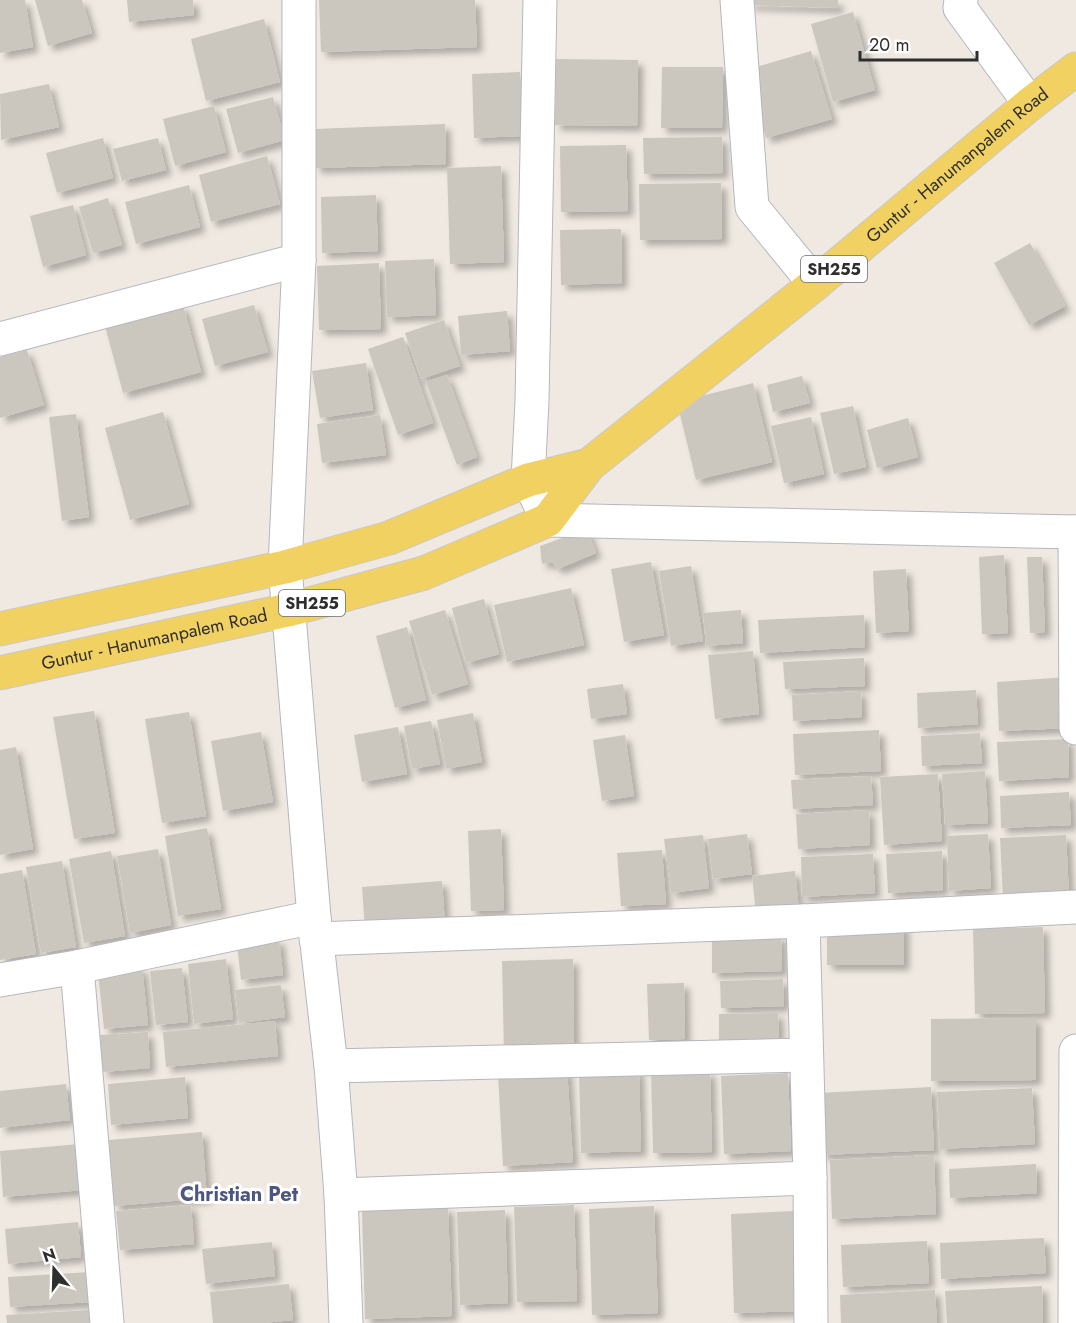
<svg xmlns="http://www.w3.org/2000/svg" width="1076" height="1323" viewBox="0 0 1076 1323" font-family="Jost,sans-serif">
<style>
.building{fill:#cbc7bf;filter:url(#shadow)}
.lines{fill:none;stroke-linecap:round;stroke-linejoin:round}
.minor-casing{stroke:#b4b7c1;stroke-width:35}
.major-casing{stroke:#c9c9c9;stroke-width:35}
.minor{stroke:#fff;stroke-width:33}
.major{stroke:#f2d163;stroke-width:33}
.labels{text-anchor:middle;stroke-width:6;stroke-linejoin:round;paint-order:stroke}
.shield{fill:#fff;stroke:#6d6d6d;stroke-width:1.5}
.shield-label{font-size:16px;font-weight:bold;fill:#2e2e2e}
.street-label{font-size:18px;fill:#2e2e2e;stroke:#fff}
.neighbourhood-label{font-size:20px;font-weight:bold;fill:#4d5680;stroke:#fff}
</style>
<defs>
<filter id="shadow"><feDropShadow dx="5.5" dy="5.5" stdDeviation="3" flood-color="#0004"/></filter>
</defs>
<rect width="100%" height="100%" fill="#efe9e1"/>
<g class="building">
<path d="M0,0H25L33,47L0,53Z"/>
<path d="M35,0H82L92,33L48,46Z"/>
<path d="M127,0H193L194,15L129,22Z"/>
<path d="M319,0H475L477,47L321,52Z"/>
<path d="M748,0H838V8L748,5Z"/>
<path d="M853,12L875,90L833,102L811,24Z"/>
<path d="M264,19L280,82L206,101L191,39Z"/>
<path d="M811,51L832,119L766,138L746,70Z"/>
<path d="M556,59L638,60L637,126L555,125Z"/>
<path d="M662,67H723L722,128H661Z"/>
<path d="M520,72L522,136L474,138L472,74Z"/>
<path d="M49,84L59,127L1,140L0,94Z"/>
<path d="M273,97L285,140L238,153L226,109Z"/>
<path d="M214,106L226,152L175,166L163,119Z"/>
<path d="M445,124L446,164L315,168L314,129Z"/>
<path d="M722,137L723,173L644,174L643,138Z"/>
<path d="M103,138L113,178L57,193L46,153Z"/>
<path d="M158,138L166,170L122,181L113,149Z"/>
<path d="M626,145L628,211L561,212L560,146Z"/>
<path d="M267,156L280,204L211,222L199,175Z"/>
<path d="M501,166L504,262L450,264L447,168Z"/>
<path d="M721,183L722,239L640,240L639,184Z"/>
<path d="M189,185L200,227L136,244L125,202Z"/>
<path d="M376,195L378,251L322,253L321,197Z"/>
<path d="M108,198L122,245L93,253L79,207Z"/>
<path d="M73,205L86,255L43,267L30,216Z"/>
<path d="M621,229L622,283L561,285L560,230Z"/>
<path d="M1030,243L1065,306L1029,325L994,263Z"/>
<path d="M434,259L436,315L387,317L385,261Z"/>
<path d="M379,263L381,329L319,330L317,266Z"/>
<path d="M183,305L201,372L123,393L105,326Z"/>
<path d="M254,305L268,352L215,366L202,319Z"/>
<path d="M507,311L510,351L461,355L458,316Z"/>
<path d="M444,320L460,366L421,379L405,333Z"/>
<path d="M403,337L433,423L398,435L368,349Z"/>
<path d="M27,350L44,405L0,418V357Z"/>
<path d="M366,363L373,410L320,418L312,371Z"/>
<path d="M447,375L477,457L457,465L426,382Z"/>
<path d="M802,376L810,403L773,412L767,385Z"/>
<path d="M753,383L772,462L696,480L677,402Z"/>
<path d="M853,406L866,467L834,474L820,413Z"/>
<path d="M163,412L189,504L130,520L105,428Z"/>
<path d="M76,414L89,517L62,521L49,417Z"/>
<path d="M380,415L386,455L322,463L317,424Z"/>
<path d="M811,417L824,474L784,483L771,426Z"/>
<path d="M908,418L918,457L877,468L867,430Z"/>
<path d="M587,529L596,553L558,569L552,562L542,564L540,546Z"/>
<path d="M1004,555L1008,633L982,634L979,557Z"/>
<path d="M1027,557H1042L1045,632L1030,633Z"/>
<path d="M651,562L664,635L624,642L611,569Z"/>
<path d="M691,566L703,641L671,646L659,571Z"/>
<path d="M906,569L909,631L876,633L873,571Z"/>
<path d="M571,588L584,645L507,662L494,605Z"/>
<path d="M484,599L499,654L466,663L452,608Z"/>
<path d="M445,610L468,684L432,695L409,621Z"/>
<path d="M741,610L743,643L706,646L703,613Z"/>
<path d="M864,615L865,647L760,653L758,620Z"/>
<path d="M407,627L426,700L395,708L376,636Z"/>
<path d="M753,651L759,714L715,719L708,655Z"/>
<path d="M864,658L865,686L785,689L783,662Z"/>
<path d="M1068,677L1070,728L999,731L997,682Z"/>
<path d="M623,684L627,714L591,719L587,689Z"/>
<path d="M976,690L978,724L918,728L917,693Z"/>
<path d="M861,691L862,717L793,721L792,695Z"/>
<path d="M94,711L115,833L74,839L53,717Z"/>
<path d="M189,712L206,816L162,823L145,719Z"/>
<path d="M473,713L482,762L446,769L437,720Z"/>
<path d="M431,721L440,764L412,769L404,726Z"/>
<path d="M398,727L407,774L362,782L354,735Z"/>
<path d="M879,730L881,771L795,775L793,734Z"/>
<path d="M261,732L273,802L223,811L211,741Z"/>
<path d="M980,733L982,763L922,766L921,736Z"/>
<path d="M625,735L634,796L602,801L593,740Z"/>
<path d="M1068,739L1069,777L999,781L997,742Z"/>
<path d="M16,747L33,849L0,855V750Z"/>
<path d="M985,771L988,823L945,825L942,774Z"/>
<path d="M938,774L942,841L884,845L880,777Z"/>
<path d="M871,776L873,805L793,809L791,780Z"/>
<path d="M1069,792L1071,825L1001,828L1000,796Z"/>
<path d="M869,810L870,845L798,849L796,814Z"/>
<path d="M207,828L221,909L178,916L165,836Z"/>
<path d="M501,829L504,910L471,911L468,831Z"/>
<path d="M747,834L752,874L713,879L708,839Z"/>
<path d="M988,834L991,888L949,891L947,836Z"/>
<path d="M703,835L709,888L671,893L664,839Z"/>
<path d="M1066,835L1069,896L1003,900L1000,838Z"/>
<path d="M158,849L171,925L130,933L117,856Z"/>
<path d="M662,850L666,904L621,906L617,853Z"/>
<path d="M111,851L125,936L84,943L69,859Z"/>
<path d="M942,851L943,890L888,893L886,854Z"/>
<path d="M873,854L875,893L802,897L801,857Z"/>
<path d="M62,861L76,947L41,953L26,867Z"/>
<path d="M22,870L36,954L0,960V874Z"/>
<path d="M795,871L799,910L756,913L752,876Z"/>
<path d="M442,881L445,924L365,929L362,887Z"/>
<rect x="827" y="925" width="77" height="40"/>
<path d="M1043,927L1045,1013L975,1014L973,929Z"/>
<path d="M781,935L782,971L712,973V937Z"/>
<path d="M279,939L283,975L241,980L237,944Z"/>
<path d="M226,959L233,1019L194,1024L188,964Z"/>
<path d="M573,959L574,1051L504,1053L502,961Z"/>
<path d="M142,967L148,1025L104,1029L98,972Z"/>
<path d="M182,968L188,1022L156,1025L150,971Z"/>
<path d="M783,979L784,1006L721,1008L720,981Z"/>
<path d="M684,983L685,1039L649,1040L647,984Z"/>
<path d="M281,985L285,1017L239,1023L235,990Z"/>
<path d="M778,1013L779,1048L719,1050V1014Z"/>
<path d="M1036,1018V1080L931,1081V1019Z"/>
<path d="M275,1021L278,1056L166,1067L163,1032Z"/>
<path d="M148,1032L150,1068L103,1072L100,1035Z"/>
<path d="M567,1069L573,1162L503,1166L498,1074Z"/>
<path d="M639,1069L641,1151L581,1153L579,1070Z"/>
<path d="M710,1071L712,1152L653,1153L651,1072Z"/>
<path d="M788,1073L791,1151L724,1154L721,1076Z"/>
<path d="M185,1077L188,1118L111,1125L108,1084Z"/>
<path d="M66,1084L70,1120L0,1128V1091Z"/>
<path d="M931,1087L934,1150L822,1155L819,1093Z"/>
<path d="M1032,1088L1035,1144L940,1149L937,1092Z"/>
<path d="M202,1132L207,1198L114,1206L109,1140Z"/>
<path d="M79,1144L83,1190L3,1197L0,1151Z"/>
<path d="M934,1155L936,1214L832,1219L830,1160Z"/>
<path d="M1036,1164L1037,1193L950,1198L949,1169Z"/>
<path d="M191,1205L194,1244L120,1250L116,1211Z"/>
<path d="M574,1205L577,1301L517,1302L514,1207Z"/>
<path d="M654,1206L658,1313L592,1315L589,1209Z"/>
<path d="M448,1207L452,1316L365,1319L362,1210Z"/>
<path d="M505,1210L508,1303L460,1305L457,1212Z"/>
<path d="M794,1211L798,1311L734,1313L731,1214Z"/>
<path d="M78,1222L81,1257L8,1264L5,1229Z"/>
<path d="M1044,1238L1046,1273L941,1279L940,1243Z"/>
<path d="M927,1241L929,1283L843,1287L841,1245Z"/>
<path d="M272,1242L275,1276L206,1284L202,1249Z"/>
<path d="M90,1272L91,1302L10,1307L8,1277Z"/>
<path d="M289,1284L293,1320L262,1323H213L210,1292Z"/>
<path d="M1042,1286L1043,1323H947L945,1291Z"/>
<path d="M935,1290L937,1323H841L840,1295Z"/>
<path d="M90,1310L91,1323H7L6,1315Z"/>
</g>
<g class="lines">
<defs>
<g id="minor">
<path d="M299,0V260L285,567L314,917L331,1066L341,1195L346,1323"/>
<path d="M540,0L532,401L528,480L548,520L1076,532"/>
<path d="M737,0L752,207L815,284"/>
<path d="M961,0L960,8L1030,104"/>
<path d="M0,339L299,260"/>
<path d="M1075,532L1076,728"/>
<path d="M803,921L810,1178L811,1323"/>
<path d="M316,939L803,921L1076,907"/>
<path d="M77,967L107,1323"/>
<path d="M0,980L77,967L314,917"/>
<path d="M331,1066L806,1055"/>
<path d="M341,1195L810,1178"/>
<path d="M1075,1323L1076,1051"/>
</g>
<g id="major">
<path d="M0,629L285,567L389,538L528,480L589,465"/>
<path id="s1" d="M0,673L288,610L424,573L548,520L589,465L815,284L1030,104L1076,69"/>
</g>
</defs>
<use href="#minor" class="minor-casing"/>
<use href="#major" class="major-casing"/>
<use href="#minor" class="minor"/>
<use href="#major" class="major"/>
</g>
<g class="labels">
<g class="shield">
<rect x="801" y="256" width="66" height="26" rx="4.5"/>
<rect x="279" y="590" width="66" height="26" rx="4.5"/>
</g>
<g class="shield-label">
<text x="834" y="275">SH255</text>
<text x="312" y="609">SH255</text>
</g>
<g class="street-label">
<text dy="6" stroke="none"><textPath href="#s1" startOffset="1114">Guntur - Hanumanpalem Road</textPath></text>
<text dy="6" stroke="none"><textPath href="#s1" startOffset="158">Guntur - Hanumanpalem Road</textPath></text>
</g>
<g class="neighbourhood-label">
<text x="239" y="1201">Christian Pet</text>
</g>
</g>
<g transform="translate(54 1269) rotate(341)" stroke="#ffffff" stroke-width="4.5" paint-order="stroke">
<path d="M0-4.5L10 22L0 15L-10 22Z" fill="#2e2e2e"/>
<text y="-9" font-size="16" font-weight="bold" text-anchor="middle" fill="#2e2e2e">N</text>
</g>
<path d="M860 51v9h117v-9" fill="none" stroke="#2e2e2e" stroke-width="3"/>
<text x="869" y="51" font-size="18" fill="#2e2e2e" stroke="#ffffff" stroke-width="4.5" paint-order="stroke">20 m</text>
</svg>
